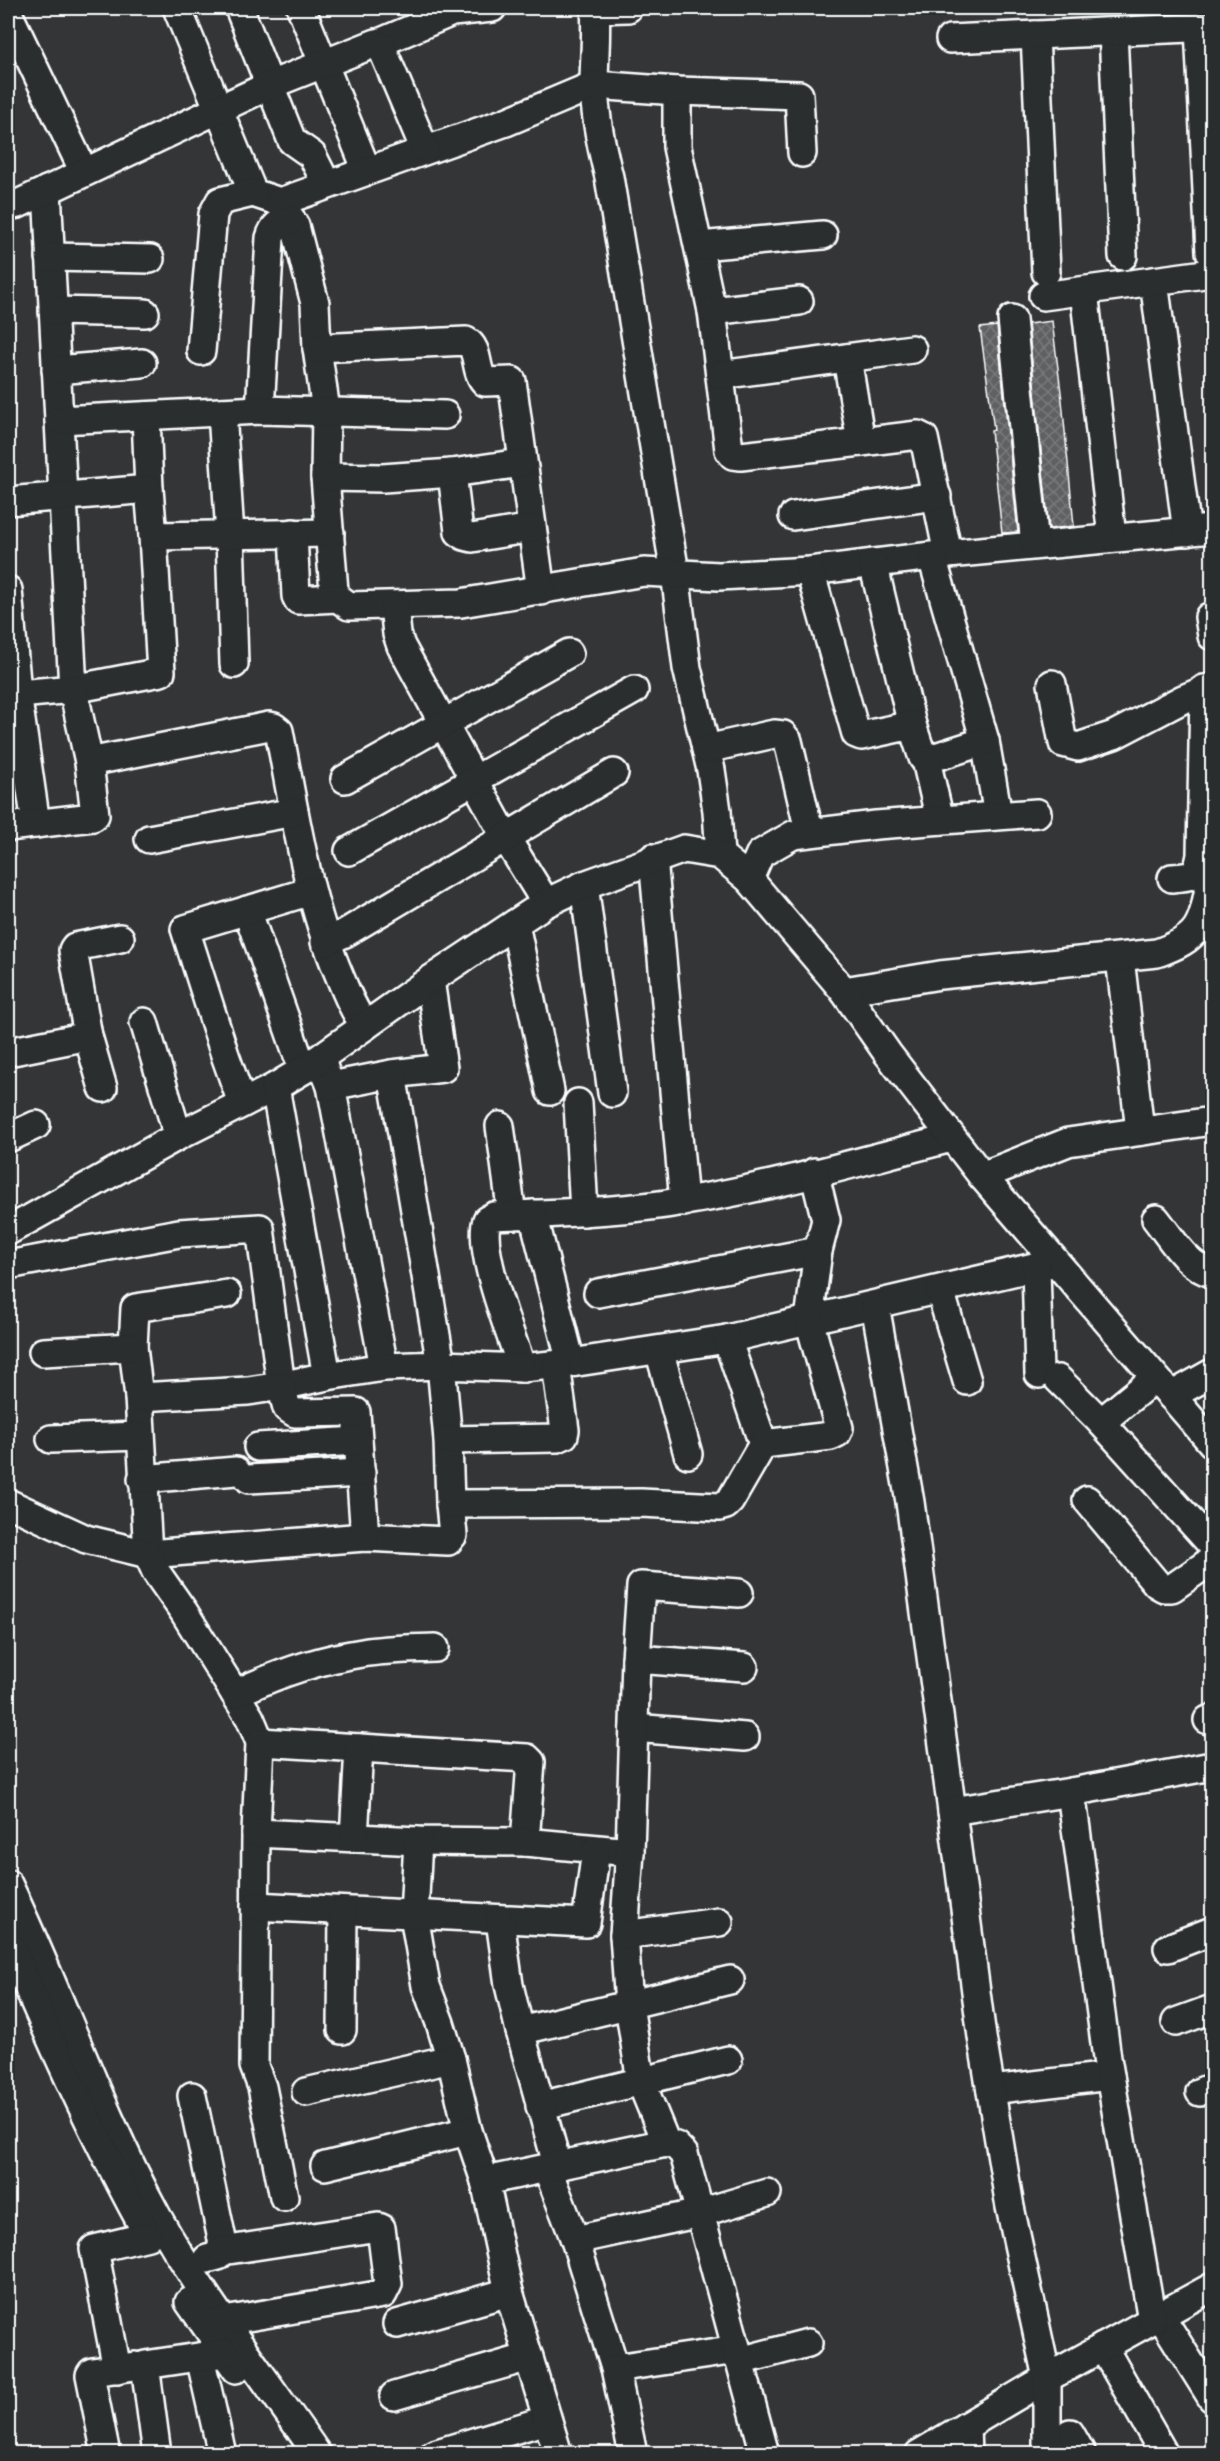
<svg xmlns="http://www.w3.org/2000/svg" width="1220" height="2461" viewBox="0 0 1220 2461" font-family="'Playpen Sans',sans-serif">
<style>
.building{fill:url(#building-cross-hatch);stroke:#fff;stroke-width:1.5}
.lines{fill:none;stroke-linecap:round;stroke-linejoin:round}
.minor-casing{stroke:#fff;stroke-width:32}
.minor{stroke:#2a2d2e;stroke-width:27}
</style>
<defs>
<pattern id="building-cross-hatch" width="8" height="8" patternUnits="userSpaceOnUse" patternTransform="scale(1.5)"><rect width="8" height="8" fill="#5f6162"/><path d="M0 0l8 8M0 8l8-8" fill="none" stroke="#77797a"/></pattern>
</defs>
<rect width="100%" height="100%" fill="#333536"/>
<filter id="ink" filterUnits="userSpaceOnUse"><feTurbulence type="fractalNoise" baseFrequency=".0167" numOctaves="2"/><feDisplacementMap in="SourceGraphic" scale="12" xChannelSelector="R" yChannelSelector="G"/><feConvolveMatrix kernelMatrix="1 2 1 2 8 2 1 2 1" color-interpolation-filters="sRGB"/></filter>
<g filter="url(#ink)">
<g class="building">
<path d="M1052,321L1062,400L1074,526L1049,529L1028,324Z"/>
<path d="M997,326L1018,532L1002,533L991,431L994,430L980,328Z"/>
</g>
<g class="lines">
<defs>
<g id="minor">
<path d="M177,8L253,193L280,202"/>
<path d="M239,8L292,141L312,155L327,185"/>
<path d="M301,8L367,171"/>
<path d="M595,8C597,34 594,60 594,86C595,118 601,146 609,177L675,573L687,668L711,770L717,811L720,855"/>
<path d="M595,9L628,8"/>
<path d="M8,13L84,172"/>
<path d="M1199,28L1210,252"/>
<path d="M1113,32L1123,256"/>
<path d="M1035,35L1046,272"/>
<path d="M950,39L1212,27"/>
<path d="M379,43L452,12L492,8"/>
<path d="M677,91V147L712,311L729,450L733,455L741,456L861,442"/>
<path d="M802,153L799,95L677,91L594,85L506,122L280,202L295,226L315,303L317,348L326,411L325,477L334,591L338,598L349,606L461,603L644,572L719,576L810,571L948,554L1212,529"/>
<path d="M47,190L73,689L161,672L153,536"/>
<path d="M8,206L18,204L270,85L376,43L381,46L425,150"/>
<path d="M699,246L823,235"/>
<path d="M50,257L150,259"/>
<path d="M1154,281L1187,532"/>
<path d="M1084,291L1112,537"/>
<path d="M1043,296L1212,273"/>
<path d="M53,311L145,313"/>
<path d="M712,311L799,301"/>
<path d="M1012,319L1035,545"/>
<path d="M317,348L466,341C480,348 474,371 485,382L512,381L541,591"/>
<path d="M201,351L213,214L220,201L253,193"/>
<path d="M847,358L861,442L918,435L924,438L948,554"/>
<path d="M56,370L142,363"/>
<path d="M720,375L912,349"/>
<path d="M260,410L270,238C274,225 279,223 291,219"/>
<path d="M222,412L230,535L234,664"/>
<path d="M146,416L149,489"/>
<path d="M59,420L260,410L445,415"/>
<path d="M452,473L459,532L464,536L472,538L532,528"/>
<path d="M325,477L383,478L452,473L522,463"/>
<path d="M8,501L149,489L153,536L330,533"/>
<path d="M793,516L937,496"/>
<path d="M293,533L296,596L298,600L338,598"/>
<path d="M932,557L985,741L998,815"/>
<path d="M873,563L912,725"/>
<path d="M810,571L856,734L861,736L912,725L923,758L926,760L985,741"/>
<path d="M8,590L17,693L36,824"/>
<path d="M394,606L397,634L401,646L506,838L546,903"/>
<path d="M1209,617L1212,636"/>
<path d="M1052,684L1063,743L1078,747L1114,735L1183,699L1212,687"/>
<path d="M8,695L73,689L89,762"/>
<path d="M706,749L774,734L783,735L788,741L807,822"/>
<path d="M926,760L940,820"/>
<path d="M345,779L569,653"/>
<path d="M8,827L93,817L95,815L89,762L269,726L274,727L279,731C295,814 307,899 340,977C347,994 354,1011 365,1026"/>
<path d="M149,839L294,812"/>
<path d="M349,851L634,690"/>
<path d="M653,858L684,1202"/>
<path d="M1172,878C1193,876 1197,877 1201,855L1204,689"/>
<path d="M749,879L760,854L793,835L876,825L1037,813"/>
<path d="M584,885L612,1093"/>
<path d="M247,910L303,1070"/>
<path d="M515,924L550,1091"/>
<path d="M325,942L345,933L614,773"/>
<path d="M1120,958L1140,1131"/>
<path d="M844,991L940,975L1157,953C1200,938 1202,926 1210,883"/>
<path d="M144,1022L178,1136"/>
<path d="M88,1036L73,950L75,947L120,938"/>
<path d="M8,1052L88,1036L103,1088"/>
<path d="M324,1069L331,1086L384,1367"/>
<path d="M392,1074L443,1068L430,980"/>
<path d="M242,1103L225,1055L185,929L311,891"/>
<path d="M578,1103L584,1212"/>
<path d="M500,1126L512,1215"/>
<path d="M8,1138L36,1125"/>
<path d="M952,1138C864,1160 775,1187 685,1201C622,1212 557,1213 494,1216L487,1220C477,1251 511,1334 522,1368L571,1363L727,1339L1055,1262"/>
<path d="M982,1176L1068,1142L1212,1121"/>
<path d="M533,1214L571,1363"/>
<path d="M1156,1219C1172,1239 1187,1267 1212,1273"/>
<path d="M8,1231L178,1136L275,1087L303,1070L430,980L546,903L584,885L684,849L720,855L749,879L844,991L888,1054L982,1176L1212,1443"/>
<path d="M8,1265L179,1233L260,1228L281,1386L327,1376L275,1087"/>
<path d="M1036,1267L1039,1374"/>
<path d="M940,1290L967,1381"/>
<path d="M598,1293L818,1251"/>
<path d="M227,1294L135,1308L133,1347L139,1397L148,1554L365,1537L448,1541L453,1535L450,1504"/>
<path d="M875,1305L910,1502L952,1811"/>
<path d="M727,1339L763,1444"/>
<path d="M659,1350L688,1454"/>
<path d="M43,1352L133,1347"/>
<path d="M522,1368L441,1365L448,1440L450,1504L641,1503L719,1507L726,1505L730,1501L763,1444L831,1436L837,1433L839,1428L809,1320L818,1251L826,1220L814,1172"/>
<path d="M327,1376L384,1367L441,1365L392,1074L331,1086"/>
<path d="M1058,1379L1101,1422L1212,1545"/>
<path d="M1171,1396L1212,1373"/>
<path d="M139,1397L248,1391L281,1386L287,1408L295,1413L356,1412L365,1537"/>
<path d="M1101,1422L1155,1378"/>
<path d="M51,1439L140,1436"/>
<path d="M448,1440L557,1438L564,1435L565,1430L556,1365"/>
<path d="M258,1447L358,1441"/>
<path d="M142,1479L236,1471"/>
<path d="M249,1479L361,1473"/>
<path d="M1087,1500L1157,1584L1164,1588H1172L1212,1560"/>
<path d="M8,1503L86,1539L148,1554L156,1572L184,1612L250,1718L260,1742L256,1833L254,2066L262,2087L284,2197"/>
<path d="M636,1659L744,1667"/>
<path d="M235,1694C276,1674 317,1660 362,1653C386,1649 411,1649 435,1648"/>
<path d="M1208,1720L1212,1719"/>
<path d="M634,1728L745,1737"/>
<path d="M260,1742L527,1758L531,1762L525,1842"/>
<path d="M1071,1792L1212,1766"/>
<path d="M256,1833L418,1841L525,1842L630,1852L624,1935L629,2005L641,2082L666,2143"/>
<path d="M354,1838L359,1748"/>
<path d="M418,1841L414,1915L426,1986L440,2023L451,2059"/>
<path d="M630,1852L636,1659L641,1586L739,1593"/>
<path d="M8,1884C60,1993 99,2109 157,2216C203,2299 263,2375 317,2454"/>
<path d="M255,1906L586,1923L596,1850"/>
<path d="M500,1920L509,1985L520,2031"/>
<path d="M624,1935L719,1922"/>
<path d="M8,1940C49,2038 93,2135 144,2228"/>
<path d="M1168,1948L1212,1931"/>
<path d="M1176,2022L1212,2009"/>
<path d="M342,2030L343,1911"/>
<path d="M991,2090L1110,2076"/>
<path d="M306,2092L451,2059L468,2131L485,2181"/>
<path d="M1200,2092L1212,2087"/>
<path d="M192,2096L223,2244L218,2256L207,2259"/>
<path d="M540,2106L728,2060"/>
<path d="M557,2164L520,2031L730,1980"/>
<path d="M325,2166L468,2131"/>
<path d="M547,2168L575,2240L615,2368L737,2350"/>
<path d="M575,2240L700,2213L767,2193"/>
<path d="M222,2251L378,2227L381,2228L388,2284L383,2294L224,2321"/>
<path d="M189,2302L236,2369"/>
<path d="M1160,2315L1212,2398"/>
<path d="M397,2324L509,2292"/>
<path d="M1103,2347L1164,2454"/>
<path d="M200,2357L222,2454"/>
<path d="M740,2361L808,2343"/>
<path d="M615,2368L633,2454"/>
<path d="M117,2369L94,2249L148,2236"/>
<path d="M394,2396L529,2357"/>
<path d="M966,2426L967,2454"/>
<path d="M1070,2433L1082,2454"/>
<path d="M106,2454L90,2375L92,2372L135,2366"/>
<path d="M157,2454L145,2365L225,2353"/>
<path d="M434,2454L546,2420"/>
<path d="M558,2454L509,2292L485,2181L666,2143L676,2146L684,2154L765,2454"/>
<path d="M919,2454L1047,2378L1212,2287"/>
<path d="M1047,2454V2378L1010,2207L982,2037L952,1811L1071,1792L1107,2058L1152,2320"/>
</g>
</defs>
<use href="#minor" class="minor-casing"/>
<use href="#minor" class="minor"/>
</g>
</g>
<rect width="1220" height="2461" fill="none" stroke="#2a2d2e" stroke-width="30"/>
<rect x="15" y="15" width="1190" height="2431" fill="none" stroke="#fff" stroke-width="2" filter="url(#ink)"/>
</svg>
